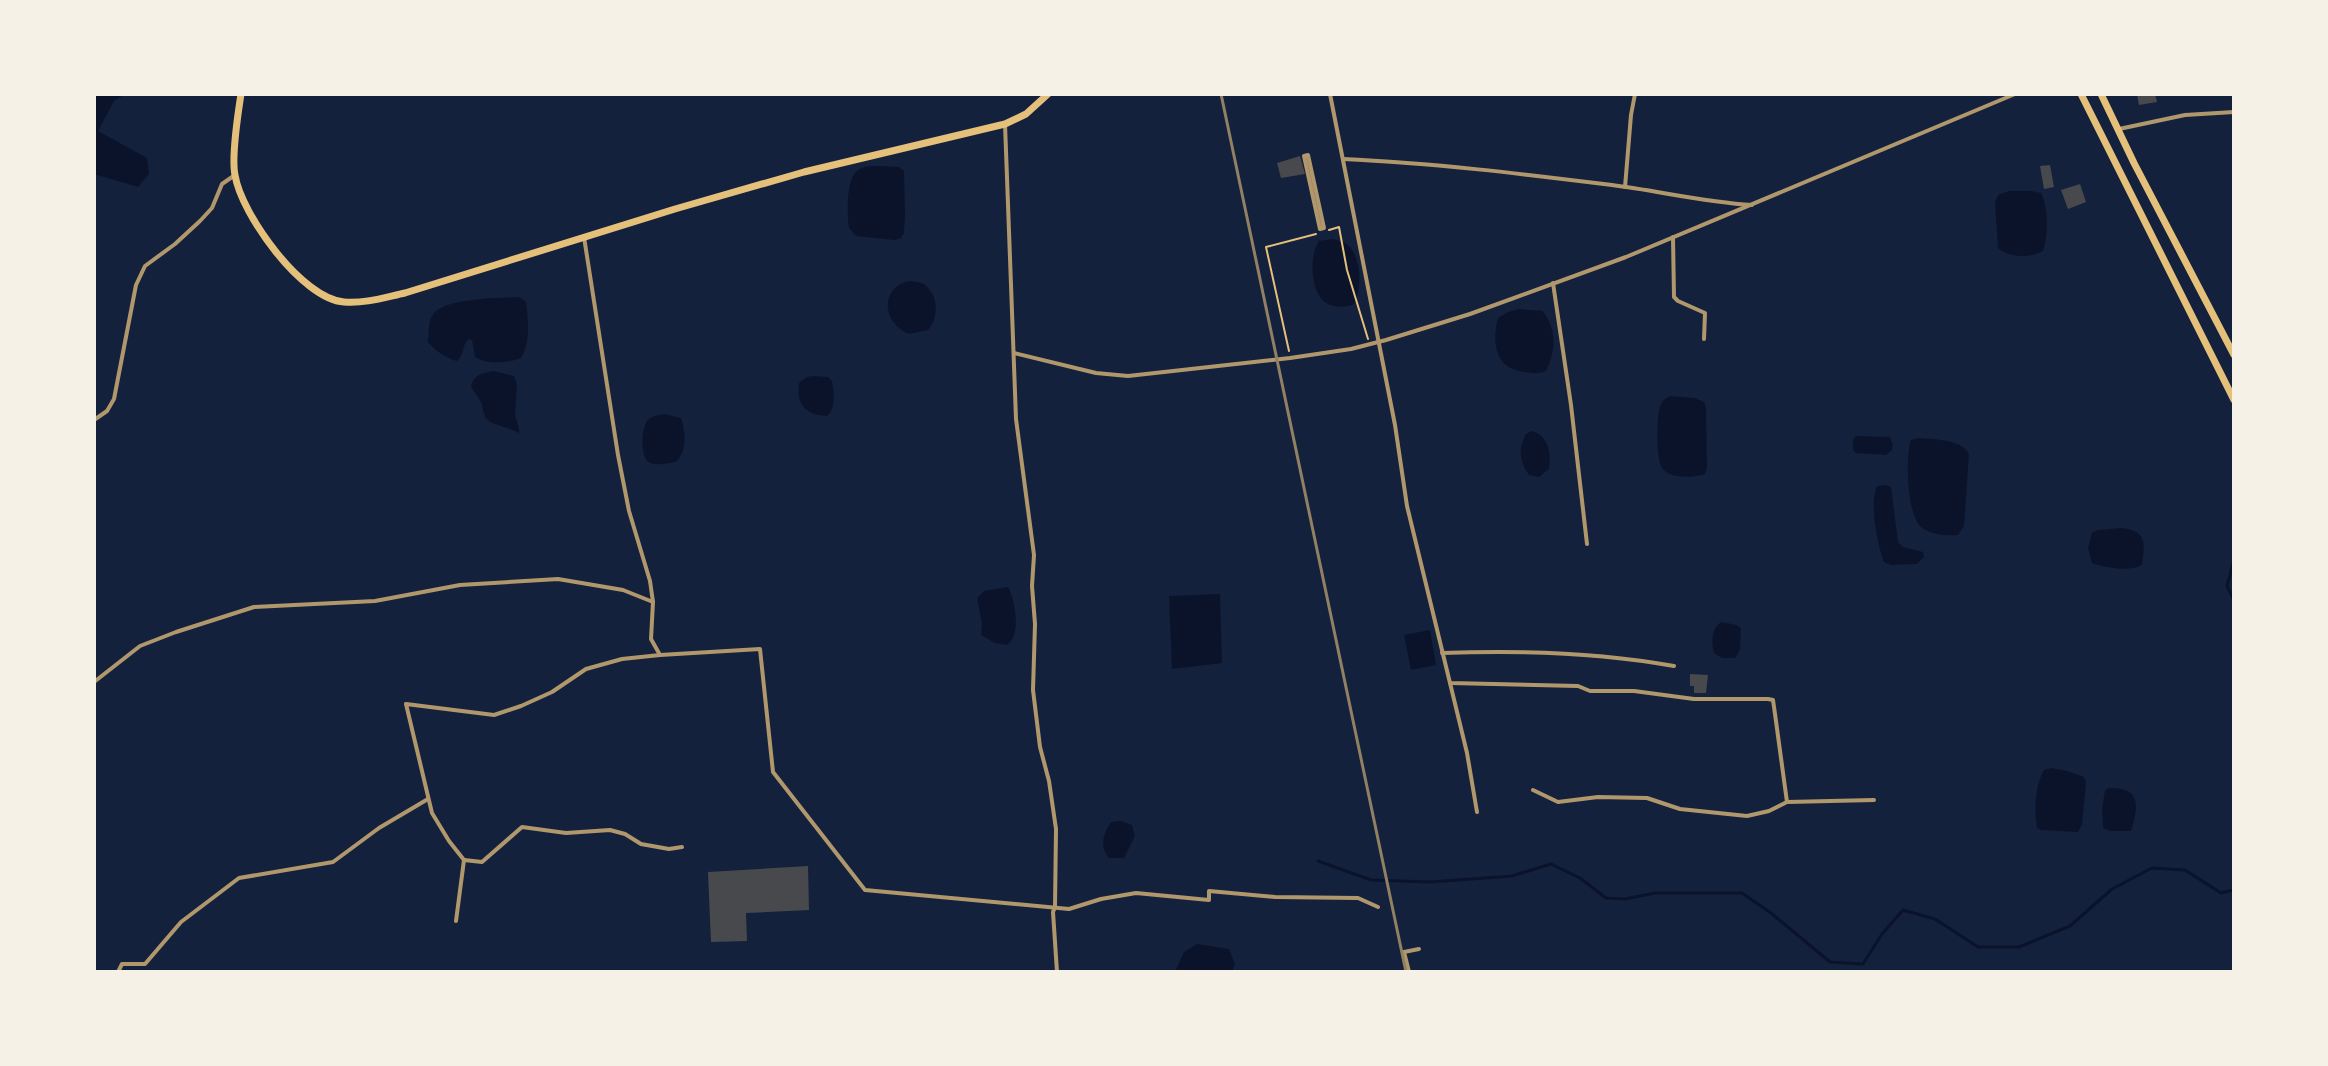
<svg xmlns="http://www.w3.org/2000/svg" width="2328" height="1066" viewBox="0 0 2328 1066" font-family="'Golos Text',sans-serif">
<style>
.water{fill:#0b132b}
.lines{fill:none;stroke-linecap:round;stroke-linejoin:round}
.stream{stroke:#0b132b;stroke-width:3}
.building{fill:#48494c}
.path{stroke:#e5c07b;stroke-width:2}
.minor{stroke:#b1986c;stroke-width:4}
.primary{stroke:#e5c07b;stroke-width:7}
.trunk{stroke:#e5c07b;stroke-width:7}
.rail{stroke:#918062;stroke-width:3}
</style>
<rect width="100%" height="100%" fill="#14213d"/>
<g class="water">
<path d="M94,94H125L114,101L98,131L147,158L149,174L138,187L94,174Z"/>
<path d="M881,166L899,167L904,171L905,215L904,233L901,238L895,240L856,236L849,228C847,213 845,173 862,168C867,166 875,166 881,166Z"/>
<path d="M2009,191H2031L2041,193C2049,208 2048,235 2043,251C2030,258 2009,258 1998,248L1995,203L1998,195Z"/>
<path d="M1332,239C1337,240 1341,241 1345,243C1362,253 1363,290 1353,305C1344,307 1334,308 1326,303C1310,293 1309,255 1319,241Z"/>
<path d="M910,281C917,282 924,282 928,288C939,299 938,320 928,330L909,334C882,323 879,287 910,281Z"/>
<path d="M519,297L526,302C528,319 531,343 521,358C507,363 488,365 475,357L472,340L468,339C462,345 465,354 457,361C447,359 434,350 428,342C429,334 428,323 432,316C441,298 500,298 519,297Z"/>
<path d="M1518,309L1542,311C1557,327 1556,352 1546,371C1536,375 1530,373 1520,371C1494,367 1492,339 1498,318L1506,313Z"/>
<path d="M494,371L514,376L517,384L515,415L520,433L490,422L485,417L481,402L471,387C474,374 483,373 494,371Z"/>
<path d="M813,376L828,377L832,381C834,392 836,408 827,416C806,415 796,405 799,383L807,377Z"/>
<path d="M1670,396L1695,398L1704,402L1706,408L1707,468L1705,474C1695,478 1669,479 1662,468C1656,458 1656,414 1661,404C1664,399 1665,399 1670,396Z"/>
<path d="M664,414L681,418C686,432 687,452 676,462C668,463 658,466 650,463C640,458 641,430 647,421C651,416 658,415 664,414Z"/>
<path d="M1532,431C1549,436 1551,453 1549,469L1539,477L1529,475C1519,462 1518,448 1526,434Z"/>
<path d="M1856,436L1890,437L1893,445L1892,450L1886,455L1856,453L1853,450V440Z"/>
<path d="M1918,438C1935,440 1960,438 1969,454L1964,526L1958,535C1947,536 1931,535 1921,527C1907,515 1905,457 1911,440Z"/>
<path d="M1886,485L1891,487L1898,542L1903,547L1923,552L1924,557L1917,564L1891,565L1884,562C1877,544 1869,503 1877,486Z"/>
<path d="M2122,528C2147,531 2145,543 2142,565C2129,572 2106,568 2092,563L2088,548L2092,533L2098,530Z"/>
<path d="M1008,587C1015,601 1022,634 1007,645L995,643L981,635L982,624L977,598L984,591Z"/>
<path d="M1220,594L1222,663L1172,669L1169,596Z"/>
<path d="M1721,622L1737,625L1741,628L1740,650L1735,658H1722L1714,653C1711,642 1711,629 1721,622Z"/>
<path d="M1430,630L1436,665L1411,670L1404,635Z"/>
<path d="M2051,768L2067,771L2084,777L2086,783L2082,824L2078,832L2041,830L2037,828C2034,810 2035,785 2044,770Z"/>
<path d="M2109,788C2141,787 2139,806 2131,831H2110L2103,828L2102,810L2105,790Z"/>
<path d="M1121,821L1132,825L1135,836L1124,858H1109C1099,847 1103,834 1111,822Z"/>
<path d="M1197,944L1229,949L1235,964L1232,972H1175L1184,952Z"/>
</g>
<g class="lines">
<g class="stream">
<path d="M2234,560L2227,586L2234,600"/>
<path d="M1318,861L1371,880L1430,882L1512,876L1551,864L1580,878L1606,898L1625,899L1655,893H1742L1771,913L1830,962L1863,964L1882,934L1903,910L1935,919L1978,947H2019L2070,926L2112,889L2152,868L2185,870L2221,893L2234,890"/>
</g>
</g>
<g class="building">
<path d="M2137,94H2155L2157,102L2139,105Z"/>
<path d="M1300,156L1305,174L1281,178L1277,163Z"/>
<path d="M2050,165L2054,187L2044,189L2040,166Z"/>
<path d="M2080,184L2086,202L2068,209L2061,190Z"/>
<path d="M1690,674L1708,675L1706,693H1694V686H1690Z"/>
<path d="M808,866L809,910L746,913L747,941L711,942L708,872Z"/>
</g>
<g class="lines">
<g class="path">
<path d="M1329,230L1339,227L1347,270L1368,339"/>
<path d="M1289,351L1266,247L1316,234"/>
</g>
<g class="minor">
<path d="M1330,94L1395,425L1407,506L1450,683L1578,686L1590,691H1634L1694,699H1768L1773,700L1775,714L1787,802L1874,800"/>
<path d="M1005,124L1016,419L1034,555L1032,586L1035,624L1033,690L1040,747L1049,781L1056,829L1055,907L1053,912L1057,972"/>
<path d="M2119,129L2185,115L2234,112"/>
<path d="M1308,155L1324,228L1320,229L1304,156Z"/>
<path d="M1343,159C1433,163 1523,174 1612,185C1659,191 1704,202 1752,205"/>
<path d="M1625,187L1631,115L1635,94"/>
<path d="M1673,237L1674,297L1678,301L1705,313L1704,339"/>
<path d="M1553,283L1571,405L1587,544"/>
<path d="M1014,353L1096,373L1128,376L1290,358L1351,349L1386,340L1470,314L1626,257L2015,94"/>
<path d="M94,420L107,411L114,399L136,285L145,266L175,244L200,221L212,208L222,184L235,175"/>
<path d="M1442,653C1521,650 1597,652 1674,666"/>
<path d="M660,655L760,649L773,772L865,890L1069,909L1101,899L1136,893L1209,900V891L1275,897L1358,898L1378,907"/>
<path d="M94,682L140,646L176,632L254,607L375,601L460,585L558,579L623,590L653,602"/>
<path d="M1450,683L1467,753L1477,812"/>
<path d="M1533,790L1558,802L1598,797L1647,798L1680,809L1747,816L1769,811L1787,802"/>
<path d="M464,860L482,862L522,827L566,833L610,830L625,834L641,844L669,849L682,847"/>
<path d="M456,921L464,860L449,841L432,813L406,704L494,715L521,706L552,692L586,669L622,659L660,655L651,639L653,602L650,581L629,511L618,455L584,237"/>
<path d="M118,972L122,964H145L181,922L239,878L333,862L379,828L428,799"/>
<path d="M1409,972L1404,952L1419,949"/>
</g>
<path class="primary" d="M241,94C238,114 231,156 235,175C241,214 302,299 344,302C364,304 386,297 405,293L675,209L804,172L1005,124L1026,114L1048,94"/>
<g class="trunk">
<path d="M2081,94L2234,400"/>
<path d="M2101,94L2134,163L2234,355"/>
</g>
<path class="rail" d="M1221,94L1406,972"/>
</g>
<rect width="2328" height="1066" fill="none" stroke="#f6f1e7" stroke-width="192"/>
</svg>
